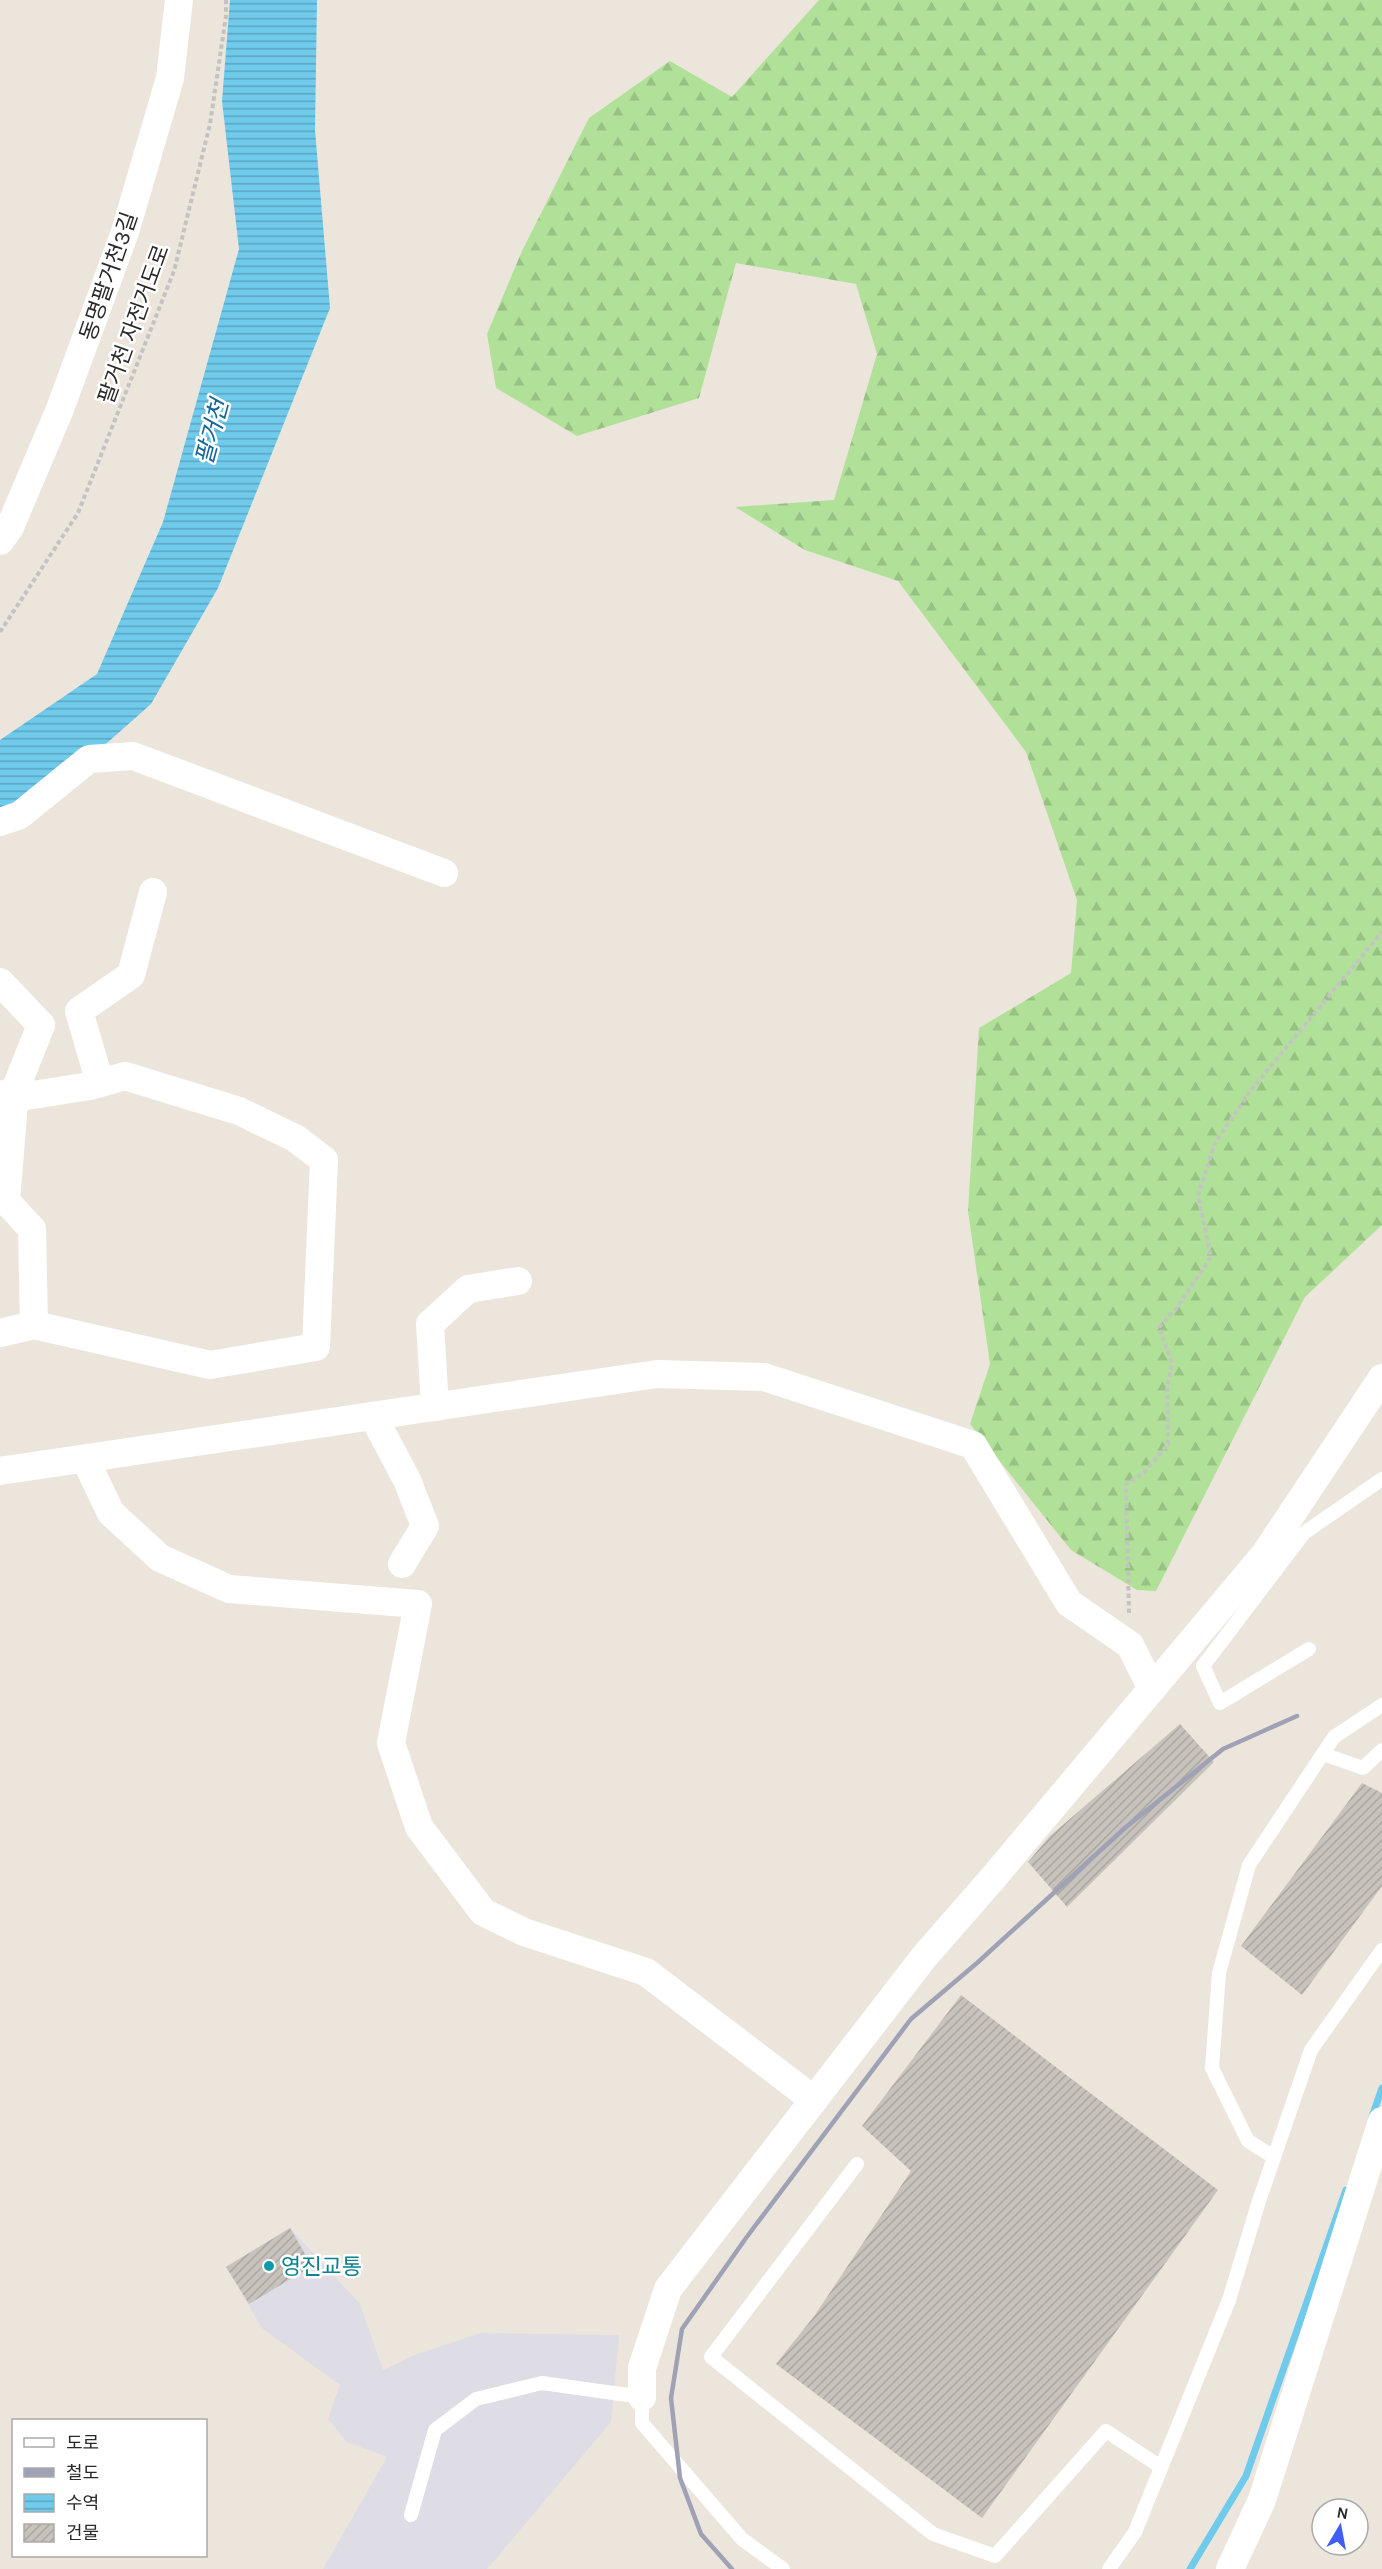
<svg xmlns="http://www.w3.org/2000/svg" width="1382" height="2569" viewBox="0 0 1382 2569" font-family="Karla,'Noto Sans KR',sans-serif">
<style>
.industrial{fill:#dedce4}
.forest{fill:url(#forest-firs)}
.water{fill:url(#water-rules)}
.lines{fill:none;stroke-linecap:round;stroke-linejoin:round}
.stream{stroke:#70caec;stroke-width:7}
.building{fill:url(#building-hatch)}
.path{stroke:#c3c3c3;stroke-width:4;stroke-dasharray:4.5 3;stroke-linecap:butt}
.lane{stroke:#fff;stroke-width:14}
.street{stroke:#fff;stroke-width:28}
.rail{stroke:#9fa1b4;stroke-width:4.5}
.culture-dot{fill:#0f9aa8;stroke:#fff;stroke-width:2}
.labels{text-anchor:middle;stroke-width:5;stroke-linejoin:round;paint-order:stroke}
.street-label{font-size:22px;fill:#2a2a2a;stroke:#fff}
.culture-label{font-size:22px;fill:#0d838f;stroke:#fff;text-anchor:start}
.water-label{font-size:24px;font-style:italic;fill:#106798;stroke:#fff}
</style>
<defs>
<pattern id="forest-firs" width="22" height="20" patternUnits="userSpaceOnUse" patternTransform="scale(1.5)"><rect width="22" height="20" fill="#b1e199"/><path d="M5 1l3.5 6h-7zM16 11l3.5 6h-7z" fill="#98c184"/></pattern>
<pattern id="water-rules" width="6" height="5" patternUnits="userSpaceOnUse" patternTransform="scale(1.5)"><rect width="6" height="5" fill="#70caec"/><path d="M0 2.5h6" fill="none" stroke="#5ca4bf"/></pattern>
<pattern id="building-hatch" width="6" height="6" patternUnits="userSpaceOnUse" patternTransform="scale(1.5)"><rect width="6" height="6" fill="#c7c2bb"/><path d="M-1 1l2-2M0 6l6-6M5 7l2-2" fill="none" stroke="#aba7a1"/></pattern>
</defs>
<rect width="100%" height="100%" fill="#ece5dc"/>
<path class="industrial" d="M290,2228L360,2304L383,2370L415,2355L481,2333L619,2335L611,2422L487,2569H323L387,2457L347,2442L328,2419L340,2385L262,2328L226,2267Z"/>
<path class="forest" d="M819,0H1382V1225L1305,1297L1156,1591L1137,1590L1071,1550L970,1424L990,1364L968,1211L979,1028L1071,973L1077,900L1026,752L898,581L805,550L735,507L834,500L877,354L856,284L736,263L699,398L577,436L496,388L487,334L522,251L589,118L670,61L732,97Z"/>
<path class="water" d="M230,0H317L315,130L330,308L218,588L151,704L89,759L0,815V740L97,674L163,522L239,249L222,101Z"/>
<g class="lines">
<g class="stream">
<path d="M1372,2117L1382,2088"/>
<path d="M1190,2569L1246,2476L1346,2190"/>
</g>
</g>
<g class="building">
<path d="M1180,1724L1214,1762L1067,1907L1028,1862L1050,1836Z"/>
<path d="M1362,1783L1382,1793V1886L1302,1995L1241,1946Z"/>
<path d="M961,1995L1218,2190L982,2518L776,2364L815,2315L911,2171L862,2126Z"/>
<path d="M290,2228L312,2266L249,2304L226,2267Z"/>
</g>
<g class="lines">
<g class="path">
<path d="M0,632L78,513L174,271L210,124L226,16V0"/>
<path d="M1129,1613L1126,1484L1144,1473L1168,1444L1167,1388L1172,1363L1159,1327L1176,1309L1211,1257L1198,1196L1215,1143L1251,1090L1382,932"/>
</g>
<g class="lane">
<path d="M1309,1649L1220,1703L1203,1666L1304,1533L1382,1479"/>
<path d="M1323,1754L1363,1768L1382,1750"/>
<path d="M1274,2157L1248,2141L1212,2068L1219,1973L1249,1865L1334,1737L1382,1705"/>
<path d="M857,2164L711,2357L933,2534L995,2556L1106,2431L1161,2467"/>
<path d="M411,2515L435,2430L476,2399L542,2383L642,2397V2423L742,2539L783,2569"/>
<path d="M1109,2569L1135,2532L1229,2300L1259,2201L1311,2050L1382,1950"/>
</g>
<g class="street">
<path d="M0,541L10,527L60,409L125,232L170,78L179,0"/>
<path d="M0,822L20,815L89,759L133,756L444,873"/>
<path d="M0,982L41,1025L15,1090L6,1201L32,1229L34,1325L0,1333"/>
<path d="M100,1083L79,1011L131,975L153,892"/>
<path d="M0,1094L14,1098L90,1086L125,1076L239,1111L295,1138L324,1160L316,1347L210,1365L34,1325"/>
<path d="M435,1407L430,1324L468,1289L518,1281"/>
<path d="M373,1416L407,1480L425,1526L402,1564"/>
<path d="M85,1459L111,1513L160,1558L229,1589L418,1604L391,1743L419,1827L483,1912L524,1932L646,1972L814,2100"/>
<path d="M0,1471L657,1374L764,1377L973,1445L1069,1603L1130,1645L1152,1689"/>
<path d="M642,2397V2368L668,2289L924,1957L993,1878L1265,1554L1382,1378"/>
<path d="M1230,2569L1262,2500L1382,2121"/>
</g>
<path class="rail" d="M732,2569L701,2534L680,2478L671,2398L682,2329L746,2238L911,2019L977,1963L1126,1827L1223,1749L1297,1716"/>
</g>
<circle class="culture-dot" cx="269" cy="2266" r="6"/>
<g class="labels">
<g class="street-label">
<text transform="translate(108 276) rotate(-71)" y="8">동명팔거천3길</text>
<text transform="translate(133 324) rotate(-70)" y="8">팔거천 자전거도로</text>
</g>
<g class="culture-label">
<text x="281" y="2274">영진교통</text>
</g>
<g class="water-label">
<text transform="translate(212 432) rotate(-75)" y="8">팔거천</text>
</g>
</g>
<rect x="12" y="2419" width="195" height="138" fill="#ffffff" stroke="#aaaaaa" stroke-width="1.5"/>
<rect x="24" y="2438" width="30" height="9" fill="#ffffff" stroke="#aaaaaa" stroke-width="1.5"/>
<text x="66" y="2449" font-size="18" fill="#2a2a2a">도로</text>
<rect x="24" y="2468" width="30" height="9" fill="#9fa1b4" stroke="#aaaaaa" stroke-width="1.5"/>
<text x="66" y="2479" font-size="18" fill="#2a2a2a">철도</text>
<rect x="24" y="2494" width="30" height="18" fill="url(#water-rules)" stroke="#aaaaaa" stroke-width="1.5"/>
<text x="66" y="2509" font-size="18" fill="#2a2a2a">수역</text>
<rect x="24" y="2524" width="30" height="18" fill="url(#building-hatch)" stroke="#aaaaaa" stroke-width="1.5"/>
<text x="66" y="2539" font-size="18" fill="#2a2a2a">건물</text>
<g transform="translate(1340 2527) rotate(10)"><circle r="28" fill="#ffffff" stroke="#aaaaaa" stroke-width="1.5"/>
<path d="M0-4.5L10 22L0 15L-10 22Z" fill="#3e5ef6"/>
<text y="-9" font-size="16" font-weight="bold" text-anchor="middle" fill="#2a2a2a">N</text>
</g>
</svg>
